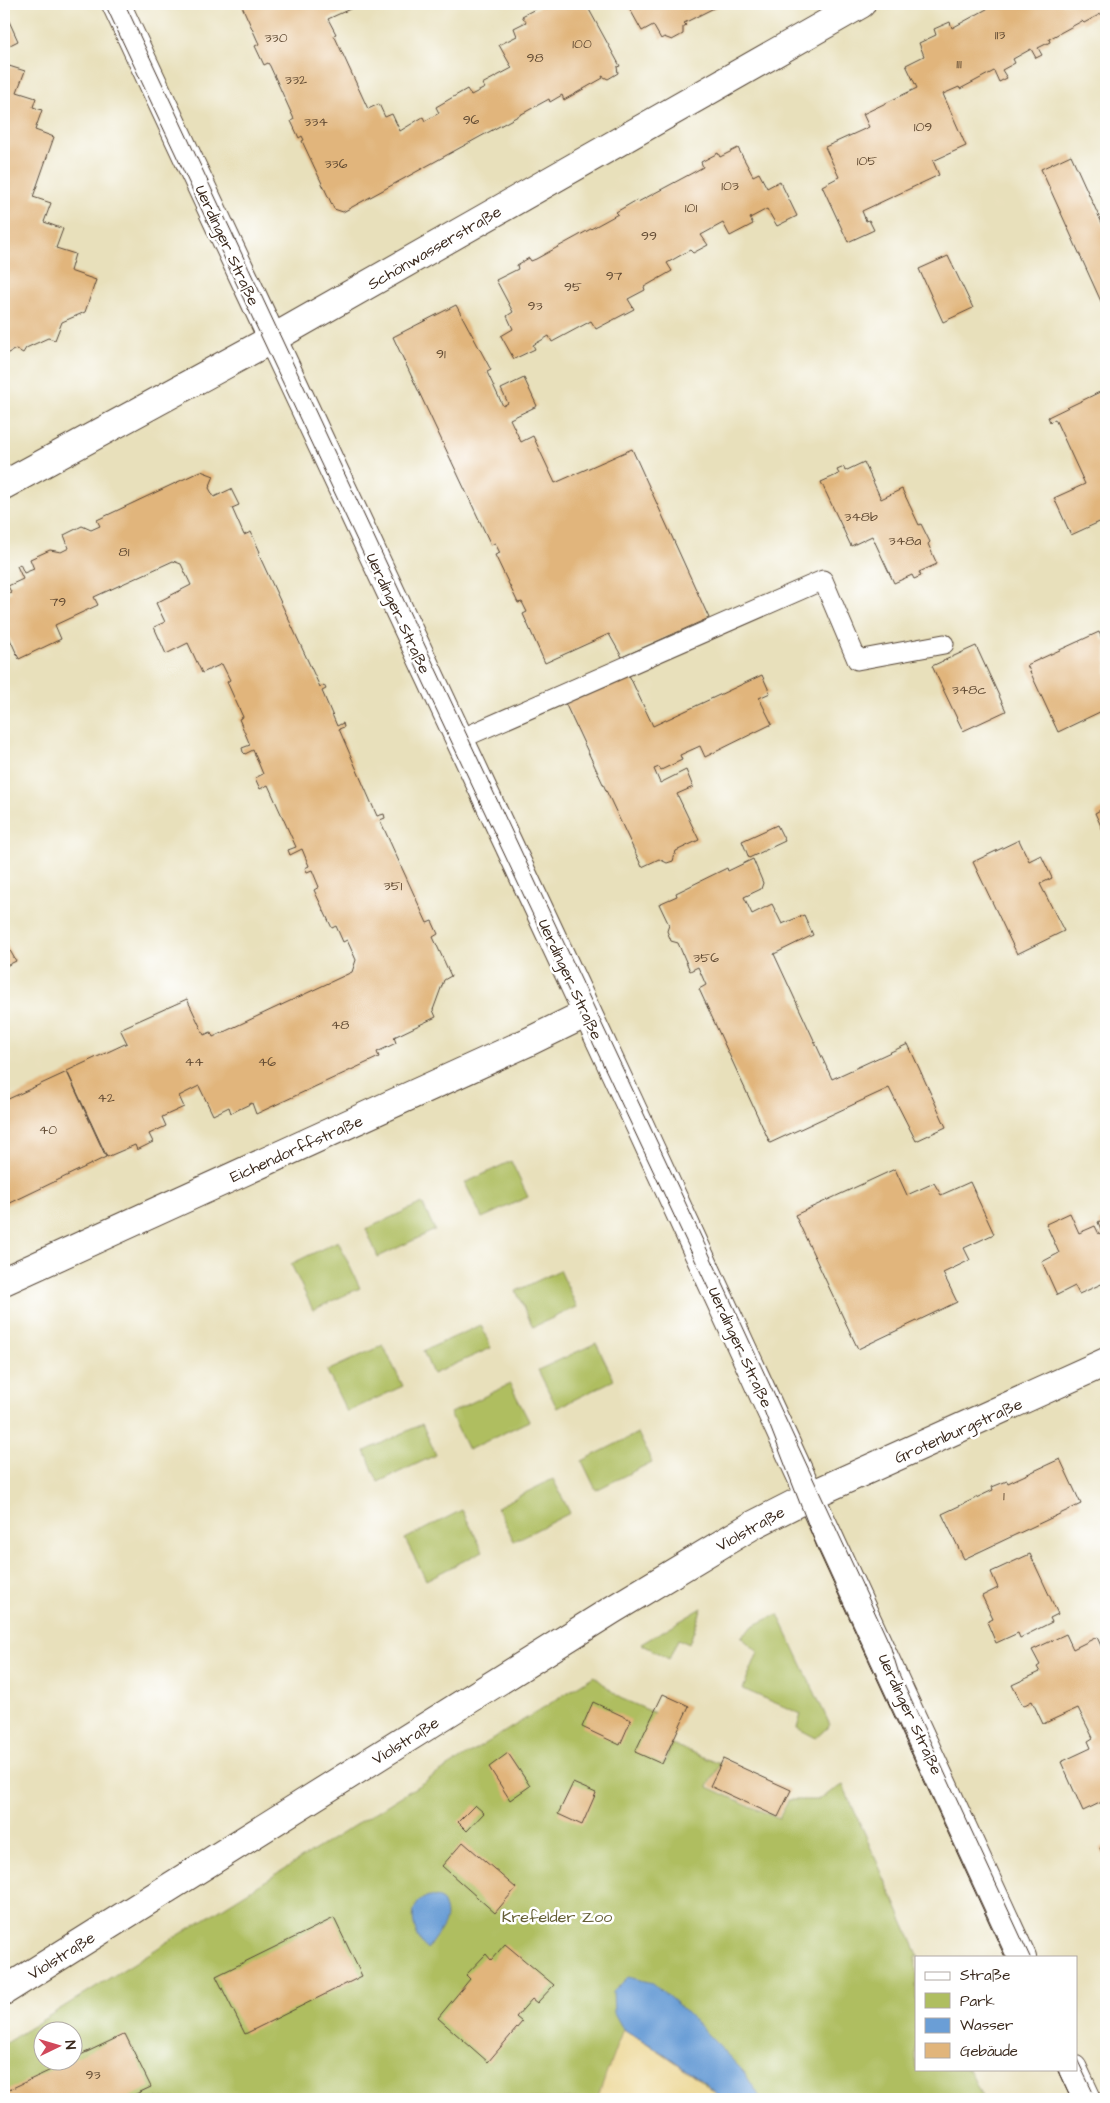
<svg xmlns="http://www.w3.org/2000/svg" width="1110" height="2103" viewBox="0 0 1110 2103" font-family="'Architects Daughter',sans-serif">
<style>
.green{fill:#afbe60;stroke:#75743f;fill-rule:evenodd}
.sand{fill:#eeda9e;stroke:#94825e}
.water{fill:#6a9ed6;stroke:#52647a}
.building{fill:#e1b57b}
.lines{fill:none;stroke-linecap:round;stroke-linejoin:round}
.service-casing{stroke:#554536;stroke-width:21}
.minor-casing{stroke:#554536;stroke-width:30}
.secondary-casing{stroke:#554536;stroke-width:30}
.service{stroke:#fff;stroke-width:19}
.minor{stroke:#fff;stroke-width:28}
.secondary{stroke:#fff;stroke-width:28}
.tram{stroke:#3b2a1e;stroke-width:1}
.labels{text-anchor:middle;stroke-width:5;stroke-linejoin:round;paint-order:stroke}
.number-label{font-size:14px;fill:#644d35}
.street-label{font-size:16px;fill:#3b2a1e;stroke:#fff}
.park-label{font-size:16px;fill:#645e35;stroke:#fff}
</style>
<rect width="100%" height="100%" fill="#fff"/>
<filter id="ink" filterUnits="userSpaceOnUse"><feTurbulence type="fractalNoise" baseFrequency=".02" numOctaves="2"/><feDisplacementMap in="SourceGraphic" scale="10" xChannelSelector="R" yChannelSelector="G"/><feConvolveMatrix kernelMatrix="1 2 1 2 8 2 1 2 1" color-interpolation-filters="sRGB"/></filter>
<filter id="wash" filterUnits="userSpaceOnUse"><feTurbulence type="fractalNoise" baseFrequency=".0096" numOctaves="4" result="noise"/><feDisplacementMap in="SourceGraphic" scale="20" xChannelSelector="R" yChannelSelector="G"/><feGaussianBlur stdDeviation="1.12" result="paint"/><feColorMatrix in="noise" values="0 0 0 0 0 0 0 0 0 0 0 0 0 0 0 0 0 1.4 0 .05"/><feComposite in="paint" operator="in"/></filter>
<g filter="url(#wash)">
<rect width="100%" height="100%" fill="#e8e0bb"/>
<g class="green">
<path d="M511,1161L528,1197L482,1218L465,1183Z"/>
<path d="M422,1203L435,1230L378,1257L366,1229Z"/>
<path d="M338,1241L360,1288L313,1310L291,1264Z"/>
<path d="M560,1270L577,1307L533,1327L516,1291Z"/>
<path d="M481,1325L491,1348L433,1374L423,1351Z"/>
<path d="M596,1343L614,1380L557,1408L538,1370Z"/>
<path d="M383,1345L403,1386L347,1412L327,1371Z"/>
<path d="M510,1384L529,1421L468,1450L450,1413Z"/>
<path d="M422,1424L436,1455L378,1482L365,1451Z"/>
<path d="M638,1433L652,1462L596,1490L582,1461Z"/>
<path d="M553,1479L570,1513L514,1541L497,1507Z"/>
<path d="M462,1510L483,1551L426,1580L405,1539Z"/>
<path d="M702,1608L689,1644L678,1639L669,1659L641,1644Z"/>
<path d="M778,1614L830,1725L816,1738L797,1728L801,1714L743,1689L758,1652L741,1637L753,1626Z"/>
<path d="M594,1676L620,1698L655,1713L638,1751L664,1763L672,1744L720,1764L708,1787L779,1819L788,1800H817L843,1785L919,1957H916V2069H969L983,2099H4V2044ZM42,2030H72V2060H42Z"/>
</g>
<path class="sand" d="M623,2029C659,2050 692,2072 722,2099H597Z"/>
<g class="water">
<path d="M429,1896L440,1898C455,1922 438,1930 427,1950C413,1934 404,1904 429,1896Z"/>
<path d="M628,1977L653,1983L683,2009L744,2072L761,2099H722L704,2082L659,2050L623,2029L614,2013L613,1992Z"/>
</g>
<g id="blocks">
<g class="building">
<path d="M241,4H361L328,19L336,34L334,35L368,109L379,104L385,117L392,114L400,131L423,117L425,121L439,113L436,107L467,89L471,95L485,88L482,84L512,68L499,45L517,36L514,28L526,22L522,16L545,4H586L620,66L617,67L618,73L608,79L602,76L603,78L564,100L562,95L550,102L549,99L343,212L334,209L302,141L304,140L302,136L299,138L291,121L294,119L270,66L268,63L264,65L255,46L259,44Z"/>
<path d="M627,4H722L684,23L686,25L683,27V34L672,40L664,37L661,39L653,25L642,31Z"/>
<path d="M996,4H1106V11L1084,23L1082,21L1049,39L1050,42L1038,48L1042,55L1036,58L1031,49L1013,59L1015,63L1002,70L1007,78L999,82L994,71L960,89L959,87L943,94L966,146L933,161L939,175L862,211L866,221L869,220L874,230L848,242L822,186L839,177L825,147L869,127L863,114L917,88L906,65L924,56L919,43L936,35L934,29L950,22L952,28Z"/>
<path d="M4,10L18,41L4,48Z"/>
<path d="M4,54L9,66L25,71L17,92L36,98L33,107L42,110L35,130L54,137L33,197L51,203L44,222L63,229L56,248L75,254L70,271L96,280L85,312L62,322L55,340L48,338L26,348L23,353L16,349L4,355Z"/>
<path d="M738,148L753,176L759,173L767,188L780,181L797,216L777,226L767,209L750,218L753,224L730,236L723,223L701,235L708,245L693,253L690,250L667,263L672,271L644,287L645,290L628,299L634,309L596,329L591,321L552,342L549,336L533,345L535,349L514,359L501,336L513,329L507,316L513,312L496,280L518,269L517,265L529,258L531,261L536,259L618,214L616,212L637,200L638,202L696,171L703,167L701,162L718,153L720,157Z"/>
<path d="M1071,155L1106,232V307L1104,308L1041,169Z"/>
<path d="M948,256L973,308L943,322L919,269Z"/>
<path d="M456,305L491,370L487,372L503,406L508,403L501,389L524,378L537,406L510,419L521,442L533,436L555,483L632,449L709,618L622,657L609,634L545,663L523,614L527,612L522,602L518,603L495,555L500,553L495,543L491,545L393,337Z"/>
<path d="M1106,389V519L1071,535L1054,498L1085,484L1055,419L1050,422L1048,417Z"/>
<path d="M864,462L881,499L902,489L919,525L921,524L930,542L928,544L937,564L919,572L921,576L914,579L912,575L894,583L872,536L851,546L821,482L839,474L837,470L844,467L845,471Z"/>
<path d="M201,471L214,476L209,488L214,497L231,489L239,505L232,508L244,535L251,532L260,552L258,553L320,687L324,685L326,689L322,691L337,726L343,723L344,727L339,729L377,816L384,814L385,818L380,820L427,923L432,921L438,934L433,937L451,976L444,980L433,1010L436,1017L394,1037L396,1043L377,1052L379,1057L256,1114L252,1103L231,1113L229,1107L213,1115L199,1086L179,1096L184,1107L162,1117L166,1126L149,1134L153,1142L137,1150L135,1145L107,1157L67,1071L127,1043L120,1029L187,999L204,1035L211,1032L213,1037L352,972L356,960L347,940L343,942L336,926L332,928L314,890L319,887L312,870L307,872L305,868L309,866L302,849L290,855L288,850L296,847L268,785L260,789L255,778L263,774L253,750L245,754L243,752L242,748L250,745L239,719L243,717L227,682L230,680L222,664L202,673L188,643L166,654L154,627L165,622L156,603L191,585L181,564L173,561L94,597L98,605L55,625L61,639L19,659L4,626V596L11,592L8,586L23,579L17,566L20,564L24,573L34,569L30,559L50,550L61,552L69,548L64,535L82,526L91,530L100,526L97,520Z"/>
<path d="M1099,632L1103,641L1106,639V709L1058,732L1027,665Z"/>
<path d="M976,646L1006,711L963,731L932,666Z"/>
<path d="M628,673L653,726L762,675L770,693L759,698L772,724L705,757L700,746L680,755L682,760L661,770L659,767L654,769L660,783L686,770L693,787L677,794L699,840L676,851L673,861L667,863L659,859L642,867L565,703Z"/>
<path d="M1106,807V837L1095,813Z"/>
<path d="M777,825L785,841L749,858L742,841Z"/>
<path d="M1019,840L1029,861L1041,855L1052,878L1040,884L1064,931L1017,954L973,862Z"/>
<path d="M753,859L763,883L761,889L744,897L752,914L772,904L782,924L804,915L813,935L774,954L832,1079L908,1044L946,1127L916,1141L889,1088L770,1143L699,989L706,985L698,967L690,971L678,943L671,941L667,931L669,925L659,904L677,896L676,893L727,868L728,871Z"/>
<path d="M4,940L16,961L4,967Z"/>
<path d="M67,1072L106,1157L4,1206V1101Z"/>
<path d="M895,1169L907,1195L934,1183L941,1195L970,1182L994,1234L964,1248L970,1260L943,1273L957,1302L858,1349L795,1215Z"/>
<path d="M1070,1213L1079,1233L1095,1226L1099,1234L1102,1232L1098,1222L1106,1218V1282L1079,1294L1075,1286L1057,1295L1042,1262L1059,1253L1046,1224Z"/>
<path d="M1060,1459L1081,1504L964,1559L942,1514L993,1490L992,1487L1007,1481L1008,1483Z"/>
<path d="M1030,1554L1058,1614L1050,1618L1052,1622L1020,1638L1018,1633L996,1643L987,1622L993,1619L982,1596L998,1588L991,1572Z"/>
<path d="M1066,1634L1073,1649L1097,1637L1106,1657V1735L1104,1736L1106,1742V1800L1083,1811L1061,1762L1091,1748L1088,1741L1093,1738L1078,1708L1043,1724L1032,1701L1023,1706L1012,1685L1040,1672L1037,1667L1040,1665L1032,1650Z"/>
<path d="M663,1694L689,1706L662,1764L635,1752Z"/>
<path d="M593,1702L631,1720L620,1745L582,1727Z"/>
<path d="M508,1753L530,1786L510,1800L489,1767Z"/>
<path d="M723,1759L791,1790L778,1817L710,1786Z"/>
<path d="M573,1783L596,1793L582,1825L558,1814Z"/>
<path d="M475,1805L484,1813L467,1831L458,1822Z"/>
<path d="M463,1842L516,1888L495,1913L442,1866Z"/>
<path d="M1106,1845V1861L1100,1848Z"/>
<path d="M334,1918L362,1976L245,2034L216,1976Z"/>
<path d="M505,1944L554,1985L537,2003L532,1999L516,2017L522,2022L488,2062L438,2018L470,1979L466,1975L486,1954L491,1960Z"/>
<path d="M125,2034L151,2087L125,2099H4V2092L72,2060V2059Z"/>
</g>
</g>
</g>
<g filter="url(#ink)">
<use href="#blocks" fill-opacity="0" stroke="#554536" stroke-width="1"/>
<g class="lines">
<defs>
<path id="service" d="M458,740L823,580L857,660L944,644"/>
<g id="minor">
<path d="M4,485L272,339L861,4"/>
<path d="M4,1281L528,1042L587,1013"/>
<path d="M4,1991L612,1610L753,1525L818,1492L1106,1362"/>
</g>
<g id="secondary">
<path d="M116,4L628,1100L1022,1957"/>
<path d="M1073,2069L1087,2099"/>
</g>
</defs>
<use href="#service" class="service-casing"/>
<use href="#minor" class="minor-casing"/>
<use href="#secondary" class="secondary-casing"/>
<use href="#service" class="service"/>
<use href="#minor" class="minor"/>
<use href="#secondary" class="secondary"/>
<g class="tram">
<path d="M105,4L756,1390L818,1550L1005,1957"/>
<path d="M125,4L680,1191L890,1645L899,1674L1030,1957"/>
<path d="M1076,2057L1096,2099"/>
<path d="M1057,2069L1071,2099"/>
</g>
</g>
</g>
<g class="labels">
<g class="number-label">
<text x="1000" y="39">113</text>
<text x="276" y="42">330</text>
<text x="582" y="48">100</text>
<text x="535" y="62">98</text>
<text x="959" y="68">111</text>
<text x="296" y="84">332</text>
<text x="471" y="124">96</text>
<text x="316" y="126">334</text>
<text x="923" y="131">109</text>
<text x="867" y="165">105</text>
<text x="336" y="168">336</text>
<text x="730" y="190">103</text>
<text x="691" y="212">101</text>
<text x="649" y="240">99</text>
<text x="614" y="280">97</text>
<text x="573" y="291">95</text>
<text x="535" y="310">93</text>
<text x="441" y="358">91</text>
<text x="861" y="521">348b</text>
<text x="905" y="545">348a</text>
<text x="124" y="556">81</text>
<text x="58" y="606">79</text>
<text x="969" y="694">348c</text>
<text x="393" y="890">351</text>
<text x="706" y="962">356</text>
<text x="340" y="1029">48</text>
<text x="194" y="1066">44</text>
<text x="267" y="1066">46</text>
<text x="106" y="1102">42</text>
<text x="48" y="1134">40</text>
<text x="1004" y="1500">1</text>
<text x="93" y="2079">93</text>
</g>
<g class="street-label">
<text transform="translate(228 245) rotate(65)" y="6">Uerdinger Straße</text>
<text transform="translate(434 247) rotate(-30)" y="6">Schönwasserstraße</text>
<text transform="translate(399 613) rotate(65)" y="6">Uerdinger Straße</text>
<text transform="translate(571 979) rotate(65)" y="6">Uerdinger Straße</text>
<text transform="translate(296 1148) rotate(-24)" y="6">Eichendorffstraße</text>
<text transform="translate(741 1347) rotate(65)" y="6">Uerdinger Straße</text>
<text transform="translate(958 1430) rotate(-24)" y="6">Grotenburgstraße</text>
<text transform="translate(750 1528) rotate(-29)" y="6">Violstraße</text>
<text transform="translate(911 1714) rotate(65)" y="6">Uerdinger Straße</text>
<text transform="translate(405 1740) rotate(-32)" y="6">Violstraße</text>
<text transform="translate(61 1955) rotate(-32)" y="6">Violstraße</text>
</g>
<g class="park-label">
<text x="557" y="1922">Krefelder Zoo</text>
</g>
</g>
<rect width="1110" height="2103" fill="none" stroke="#fff" stroke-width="20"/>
<rect x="915" y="1956" width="162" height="115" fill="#ffffff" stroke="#b1aaa5"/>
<rect x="925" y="1972" width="25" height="8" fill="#ffffff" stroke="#b1aaa5"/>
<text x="960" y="1980" font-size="15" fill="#3b2a1e">Straße</text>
<rect x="925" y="1993" width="25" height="15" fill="#afbe60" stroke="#b1aaa5"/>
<text x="960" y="2006" font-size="15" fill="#3b2a1e">Park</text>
<rect x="925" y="2018" width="25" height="15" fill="#6a9ed6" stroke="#b1aaa5"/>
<text x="960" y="2030" font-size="15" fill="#3b2a1e">Wasser</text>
<rect x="925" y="2043" width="25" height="15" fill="#e1b57b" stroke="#b1aaa5"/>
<text x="960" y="2056" font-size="15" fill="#3b2a1e">Gebäude</text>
<g transform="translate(58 2046) rotate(85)"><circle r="24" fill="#ffffff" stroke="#b1aaa5"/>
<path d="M0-4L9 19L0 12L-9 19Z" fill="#d1495b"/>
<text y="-8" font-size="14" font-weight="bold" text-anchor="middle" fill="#3b2a1e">N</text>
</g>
</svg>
